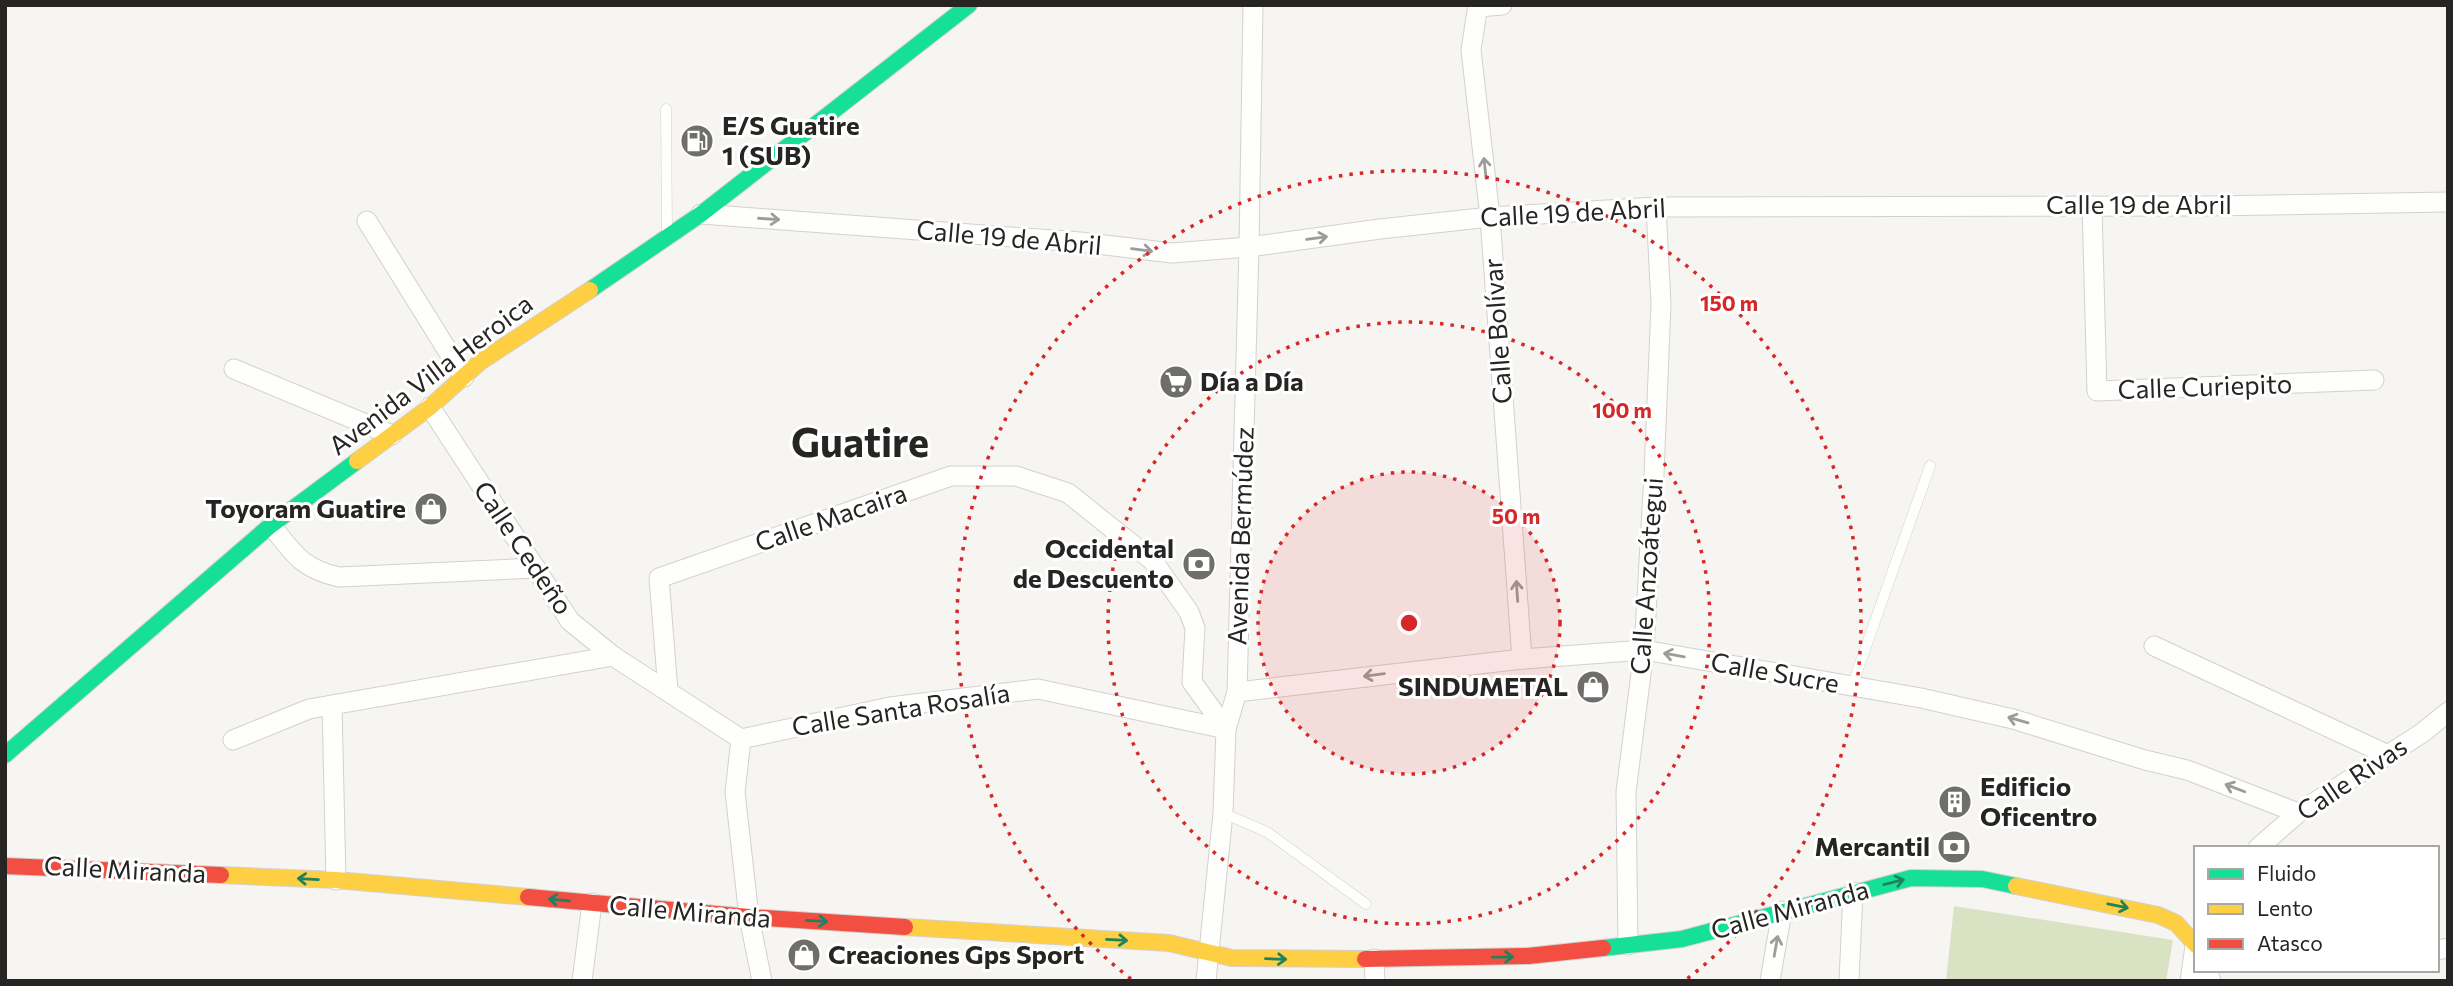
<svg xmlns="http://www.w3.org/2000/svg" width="2453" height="986" viewBox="0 0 2453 986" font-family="Commissioner,sans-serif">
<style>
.green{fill:#d9e3c3}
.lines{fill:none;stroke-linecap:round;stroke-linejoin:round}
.lane-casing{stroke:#d2d1ce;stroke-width:11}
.street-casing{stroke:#d2d1ce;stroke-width:21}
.fast-casing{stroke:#d2d1ce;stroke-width:18}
.slow-casing{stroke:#d2d1ce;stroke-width:18}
.jam-casing{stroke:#d2d1ce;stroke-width:18}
.lane{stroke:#fefefd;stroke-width:10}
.street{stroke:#fefefd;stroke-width:19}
.fast{stroke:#16e098;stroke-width:16}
.slow{stroke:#ffcf43;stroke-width:16}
.jam{stroke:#f24e42;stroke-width:16}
.oneway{stroke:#9d9c9b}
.oneway2{stroke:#1e825e}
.ring{fill:none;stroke:#d62828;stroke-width:3.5;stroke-dasharray:3.5 7}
.labels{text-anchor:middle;stroke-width:6;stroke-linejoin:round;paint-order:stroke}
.poi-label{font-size:26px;font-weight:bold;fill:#262523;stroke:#fff;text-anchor:start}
.street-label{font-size:26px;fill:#262523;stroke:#fff}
.town-label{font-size:40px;font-weight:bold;fill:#262523;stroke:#fff}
.centre{fill:#d62828;stroke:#fff;stroke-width:3.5}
.ring-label{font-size:21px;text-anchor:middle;font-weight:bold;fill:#d62828;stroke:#fff;stroke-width:6;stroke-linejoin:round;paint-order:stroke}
</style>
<rect width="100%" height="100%" fill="#f7f5f2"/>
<path class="green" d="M1954,906L2173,940L2166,981H1946Z"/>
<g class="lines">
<defs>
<g id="lane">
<path d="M666,109L667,234"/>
<path d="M1852,686L1930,466"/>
<path d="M1223,813L1267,832L1366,904"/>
</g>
<g id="street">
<path d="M1478,5L1471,50L1490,217L1522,659"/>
<path d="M1478,7L1502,5"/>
<path d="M2092,206L2097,391L2374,380"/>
<path d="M701,214L1080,242L1172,253L1249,247L1380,229L1490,217L1656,207L2205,206L2448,202"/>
<path d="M367,221L464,377"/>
<path d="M234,369L392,435"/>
<path d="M430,407L570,621L613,656L741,739"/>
<path d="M271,525C293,553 302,569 339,577L536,568"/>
<path d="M2154,646L2386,754"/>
<path d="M668,691L659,578L951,476H1016L1068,493L1153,561L1189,612L1195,628L1192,682L1226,729"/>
<path d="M1237,692L1522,659L1644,650L1921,698L2013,719L2145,760L2187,770L2298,813"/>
<path d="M332,705L336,880"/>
<path d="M741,739L890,707L1038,689L1226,729"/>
<path d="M741,739L735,792L749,917L762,981"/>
<path d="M233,740L309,709L613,656"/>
<path d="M2258,848L2298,813L2422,733L2448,712"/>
<path d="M1628,945L1626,792L1644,650L1654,474L1661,304L1656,207"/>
<path d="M2437,950L2448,948"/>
<path d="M1374,959L1375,981"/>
<path d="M2207,970L2211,981"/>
<path d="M582,981L592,903"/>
<path d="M1206,981L1223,813L1226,729L1237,692L1249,247L1253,5"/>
<path d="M1770,981L1782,911"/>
<path d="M1849,981L1853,892"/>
<path d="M2190,981L2196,939"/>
</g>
<g id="fast">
<path d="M590,290L701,214L969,5"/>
<path d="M5,755L271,525L357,461"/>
<path d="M1603,948L1682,939L1911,878L1982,879L2016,886"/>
</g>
<g id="slow">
<path d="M357,461L430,407L480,362L590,290"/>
<path d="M221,875L336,880L528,897"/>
<path d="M2016,886L2158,915L2176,923L2196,945"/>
<path d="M905,927L1169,943L1232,958L1365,959"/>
</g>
<g id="jam">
<path d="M5,866L221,875"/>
<path d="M528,897L749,917L905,927"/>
<path d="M1365,959L1528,956L1603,948"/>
</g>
</defs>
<use href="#lane" class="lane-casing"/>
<use href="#street" class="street-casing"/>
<use href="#fast" class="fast-casing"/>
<use href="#slow" class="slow-casing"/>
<use href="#jam" class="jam-casing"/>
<use href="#lane" class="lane"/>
<use href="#street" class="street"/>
<use href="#fast" class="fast"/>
<use href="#slow" class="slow"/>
<use href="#jam" class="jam"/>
</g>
<defs><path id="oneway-shaft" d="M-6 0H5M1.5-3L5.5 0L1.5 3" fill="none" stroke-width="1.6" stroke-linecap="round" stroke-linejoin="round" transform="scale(1.75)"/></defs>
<g class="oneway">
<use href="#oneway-shaft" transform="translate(1485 168) rotate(-96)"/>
<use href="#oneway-shaft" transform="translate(769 219) rotate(4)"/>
<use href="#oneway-shaft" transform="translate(1317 238) rotate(-8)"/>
<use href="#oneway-shaft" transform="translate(1142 250) rotate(7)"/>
<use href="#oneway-shaft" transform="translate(1517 591) rotate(-94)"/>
<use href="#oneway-shaft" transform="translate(1674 655) rotate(-170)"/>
<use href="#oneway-shaft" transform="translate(1374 675) rotate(173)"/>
<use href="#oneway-shaft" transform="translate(2018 720) rotate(-164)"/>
<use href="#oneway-shaft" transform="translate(2235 788) rotate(-159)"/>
<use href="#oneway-shaft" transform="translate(1776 946) rotate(-80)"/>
</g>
<g class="oneway2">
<use href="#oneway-shaft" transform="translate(308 879) rotate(-177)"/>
<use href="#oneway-shaft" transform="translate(1894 882) rotate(-14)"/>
<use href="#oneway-shaft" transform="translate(559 900) rotate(-175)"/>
<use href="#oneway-shaft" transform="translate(2118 906) rotate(11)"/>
<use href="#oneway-shaft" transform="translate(817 921) rotate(3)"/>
<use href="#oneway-shaft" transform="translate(1117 940) rotate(3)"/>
<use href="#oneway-shaft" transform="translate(1503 957) rotate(-1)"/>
<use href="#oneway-shaft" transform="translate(1276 959) rotate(2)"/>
</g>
<circle cx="1409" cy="623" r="151" fill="#d62828" fill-opacity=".12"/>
<g class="ring">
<circle cx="1409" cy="623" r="151"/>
<circle cx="1409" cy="623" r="301"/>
<path d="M1131 979A452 452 0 1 1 1687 979"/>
</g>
<defs>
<symbol id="fuel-disc" viewBox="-11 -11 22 22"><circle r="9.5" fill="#6f6e6b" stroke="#fff"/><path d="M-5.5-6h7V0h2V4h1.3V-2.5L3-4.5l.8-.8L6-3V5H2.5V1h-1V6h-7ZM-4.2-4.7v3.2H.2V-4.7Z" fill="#fff"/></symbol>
<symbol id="supermarket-disc" viewBox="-11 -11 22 22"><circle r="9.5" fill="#6f6e6b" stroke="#fff"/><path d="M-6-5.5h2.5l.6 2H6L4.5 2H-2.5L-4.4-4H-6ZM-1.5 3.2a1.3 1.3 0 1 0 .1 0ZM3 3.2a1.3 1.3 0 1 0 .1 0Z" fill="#fff"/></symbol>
<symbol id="shop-disc" viewBox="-11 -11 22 22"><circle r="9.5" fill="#6f6e6b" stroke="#fff"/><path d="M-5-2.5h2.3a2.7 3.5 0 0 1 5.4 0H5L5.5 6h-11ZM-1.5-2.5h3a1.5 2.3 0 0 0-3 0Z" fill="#fff"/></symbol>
<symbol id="bank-disc" viewBox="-11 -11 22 22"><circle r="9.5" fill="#6f6e6b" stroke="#fff"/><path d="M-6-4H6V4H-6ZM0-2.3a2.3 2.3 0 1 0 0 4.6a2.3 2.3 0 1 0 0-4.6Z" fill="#fff"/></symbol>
<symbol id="building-disc" viewBox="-11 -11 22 22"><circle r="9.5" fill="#6f6e6b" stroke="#fff"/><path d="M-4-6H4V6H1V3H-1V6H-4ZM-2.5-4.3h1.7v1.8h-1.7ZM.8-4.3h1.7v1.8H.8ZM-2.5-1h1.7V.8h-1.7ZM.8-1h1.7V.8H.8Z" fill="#fff"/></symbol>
</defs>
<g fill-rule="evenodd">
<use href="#fuel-disc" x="678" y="122" width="38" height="38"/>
<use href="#supermarket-disc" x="1157" y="363" width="38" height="38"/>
<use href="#shop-disc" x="412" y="490" width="38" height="38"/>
<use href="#bank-disc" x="1180" y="545" width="38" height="38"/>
<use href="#shop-disc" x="1574" y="668" width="38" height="38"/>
<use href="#building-disc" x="1936" y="783" width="38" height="38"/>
<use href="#bank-disc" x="1935" y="828" width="38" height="38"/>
<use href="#shop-disc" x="785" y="936" width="38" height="38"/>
</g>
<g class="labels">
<g class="poi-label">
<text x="722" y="135">E/S Guatire<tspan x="722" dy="30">1 (SUB)</tspan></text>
<text x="1200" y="391">Día a Día</text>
<text x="406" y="518" text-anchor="end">Toyoram Guatire</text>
<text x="1174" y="558" text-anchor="end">Occidental<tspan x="1174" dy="30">de Descuento</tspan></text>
<text x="1568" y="696" text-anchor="end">SINDUMETAL</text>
<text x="1980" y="796">Edificio<tspan x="1980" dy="30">Oficentro</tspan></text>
<text x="1930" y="856" text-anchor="end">Mercantil</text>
<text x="828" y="964">Creaciones Gps Sport</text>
</g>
<g class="street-label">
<text x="2139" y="214">Calle 19 de Abril</text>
<text transform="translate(1573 213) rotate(-3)" y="9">Calle 19 de Abril</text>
<text transform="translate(1009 238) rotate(5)" y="9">Calle 19 de Abril</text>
<text transform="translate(1498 331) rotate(-94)" y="9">Calle Bolívar</text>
<text transform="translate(431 375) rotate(-37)" y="9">Avenida Villa Heroica</text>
<text transform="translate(2205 387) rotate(-2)" y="9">Calle Curiepito</text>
<text transform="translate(831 518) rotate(-19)" y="9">Calle Macaira</text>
<text transform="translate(1241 536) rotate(-88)" y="9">Avenida Bermúdez</text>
<text transform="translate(523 548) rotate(56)" y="9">Calle Cedeño</text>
<text transform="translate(1647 576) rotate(-86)" y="9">Calle Anzoátegui</text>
<text transform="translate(1775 673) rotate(10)" y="9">Calle Sucre</text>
<text transform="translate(901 710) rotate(-9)" y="9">Calle Santa Rosalía</text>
<text transform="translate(2352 779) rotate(-34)" y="9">Calle Rivas</text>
<text transform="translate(125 870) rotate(3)" y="9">Calle Miranda</text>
<text transform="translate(1790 910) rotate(-15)" y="9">Calle Miranda</text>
<text transform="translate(690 912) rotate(5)" y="9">Calle Miranda</text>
</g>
<g class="town-label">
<text x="860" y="457">Guatire</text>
</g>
</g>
<circle cx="1409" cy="623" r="10" class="centre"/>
<g class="ring-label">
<text x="1729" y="311">150 m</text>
<text x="1622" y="418">100 m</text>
<text x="1516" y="524">50 m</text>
</g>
<rect width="2453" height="986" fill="none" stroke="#262523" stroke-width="14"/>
<rect x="2194" y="846" width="245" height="126" fill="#ffffff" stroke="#a8a8a7" stroke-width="2"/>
<rect x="2208" y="869" width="35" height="10" fill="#16e098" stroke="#a8a8a7" stroke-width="2"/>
<text x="2257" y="881" font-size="21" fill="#262523">Fluido</text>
<rect x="2208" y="904" width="35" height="10" fill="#ffcf43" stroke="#a8a8a7" stroke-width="2"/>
<text x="2257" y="916" font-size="21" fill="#262523">Lento</text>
<rect x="2208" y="939" width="35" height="10" fill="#f24e42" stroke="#a8a8a7" stroke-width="2"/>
<text x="2257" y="951" font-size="21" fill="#262523">Atasco</text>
</svg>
